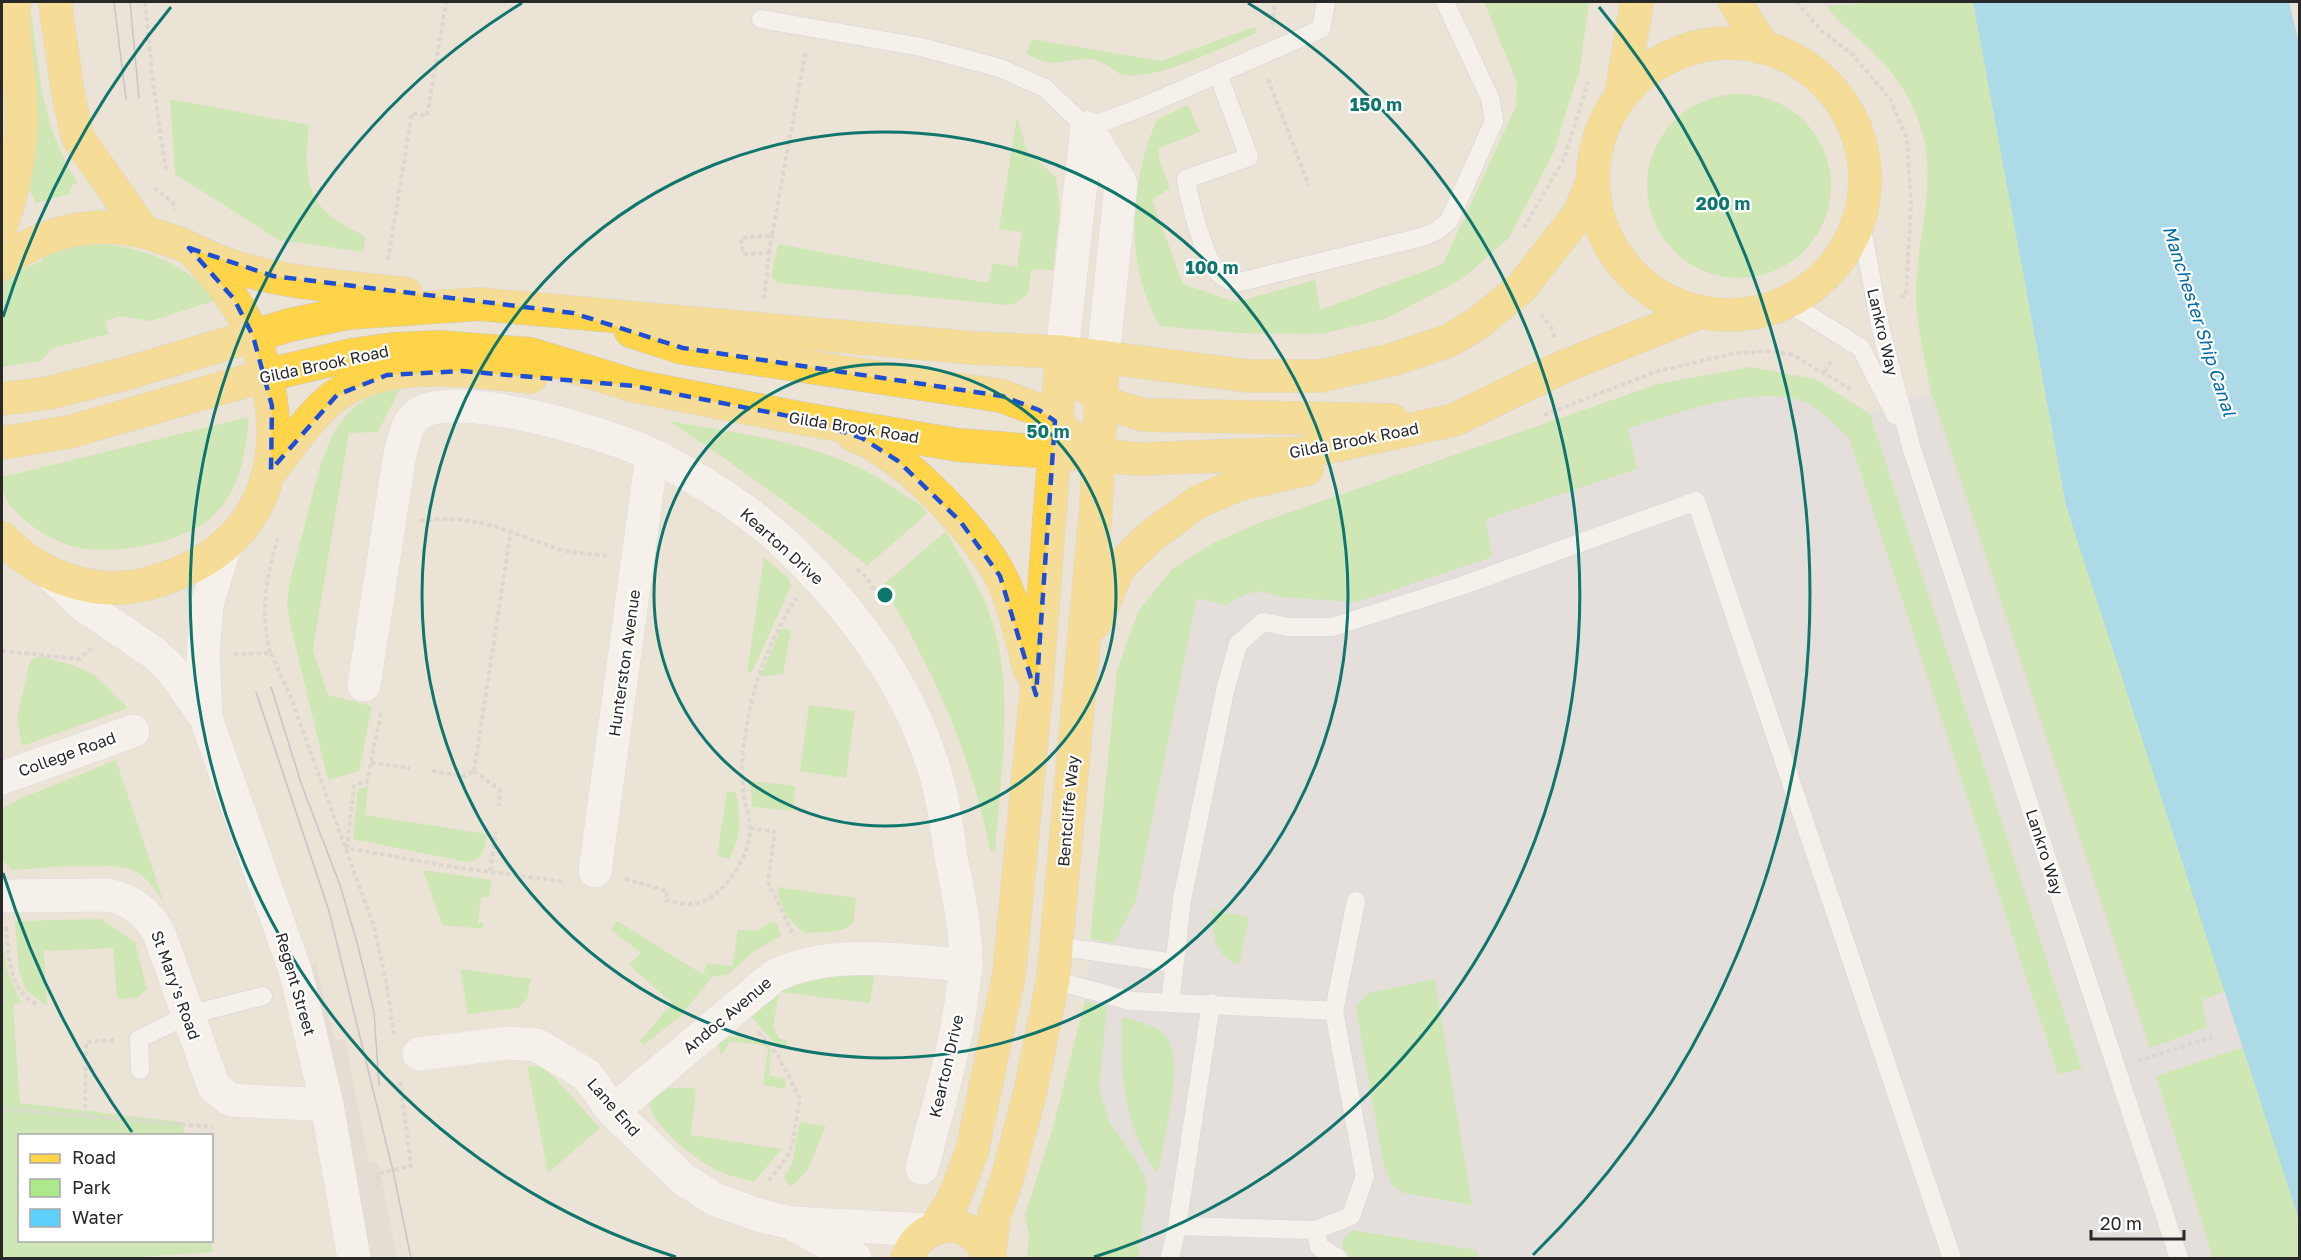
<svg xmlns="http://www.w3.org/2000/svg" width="2301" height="1260" viewBox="0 0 2301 1260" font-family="'Golos Text',sans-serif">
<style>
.industrial{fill:#dcd9e3}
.green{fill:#ace98d}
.plaza{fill:#dcd6ce}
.water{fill:#5dd1fb}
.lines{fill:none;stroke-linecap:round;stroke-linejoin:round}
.service-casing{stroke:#ccd1e3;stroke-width:20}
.minor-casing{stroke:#ccd1e3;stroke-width:34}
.primary-casing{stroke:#c7c7c7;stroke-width:34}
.path{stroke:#c7c7c7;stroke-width:4;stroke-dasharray:4.5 3;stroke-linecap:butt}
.service{stroke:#fff;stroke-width:18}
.minor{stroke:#fff;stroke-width:33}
.primary{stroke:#ffd449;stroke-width:33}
.tram{stroke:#9a9eb5;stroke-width:1.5}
.marked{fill:none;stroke:#1d4ed8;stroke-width:4.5;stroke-dasharray:12 8;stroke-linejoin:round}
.ring{fill:none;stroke:#0f766e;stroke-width:3}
.labels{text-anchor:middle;stroke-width:4.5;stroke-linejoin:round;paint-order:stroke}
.street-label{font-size:16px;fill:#282828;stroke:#fff}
.water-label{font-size:18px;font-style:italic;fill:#006ba3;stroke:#fff}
.centre{fill:#0f766e;stroke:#fff;stroke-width:3}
.ring-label{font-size:18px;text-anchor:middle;font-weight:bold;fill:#0f766e;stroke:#fff;stroke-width:4.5;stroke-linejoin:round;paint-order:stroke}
</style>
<rect width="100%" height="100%" fill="#ece3d7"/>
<path class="industrial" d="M1822,2H1973L2066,506L2299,1220V1258H1027L1029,1234L1025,1215L1053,1127L1085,1001L1117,670L1138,612L1172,569L1215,542L1259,523L1658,384L1750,367L1815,379L1870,414L1931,392L1920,334L1916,297L1929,192L1927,152L1917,115L1903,88L1885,64L1864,43L1842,26Z"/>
<g class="green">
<path d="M1484,2H1589L1580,69L1553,154L1509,238L1462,279L1385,319L1321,334L1237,333L1160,326C1123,265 1130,182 1157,119L1188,105L1200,132L1159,148V158L1170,188L1152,200L1183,284L1236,302L1315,280L1320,310L1443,264L1516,106L1517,83Z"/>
<path d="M1882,2H1973L2066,506L2226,991L2202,1000L2207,1027L2150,1048L1931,392C1925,361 1917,329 1916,298C1916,222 1949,161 1903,89C1883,56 1850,35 1826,6Z"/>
<path d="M25,17H32C40,80 43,127 77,182L71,187L70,194L36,203L25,181Z"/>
<path d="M1254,27L1257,29L1256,33C1226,46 1156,81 1125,75C1113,74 1107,60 1088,59C1058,59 1057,70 1026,54L1032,39L1161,61Z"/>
<circle cx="1739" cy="186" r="92"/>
<path d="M170,99L309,125C305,165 302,200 342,224C350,229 358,232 366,237L363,252L279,240L175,174Z"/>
<path d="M1017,117L1028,153L1056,177L1060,209L1053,270H1031L1028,294L1016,303L1008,305L777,283L771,276L778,244L988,283L993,263L1017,267L1022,232L999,229Z"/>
<path d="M88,243C132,244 189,261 214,301L150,321L120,316L105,321L109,334L53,348L41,361L2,367V284L16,273L42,261L40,254Z"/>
<path d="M1750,367L1815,379L1870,414L2082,1069L2058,1074L1849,438C1836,426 1819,407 1802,401C1753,384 1677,414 1628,428L1637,469L1486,519L1492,557L1357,602L1280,597L1261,591L1246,594L1226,605L1197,598L1136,900L1114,943L1090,939L1117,670L1138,612L1172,569L1215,542L1259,523L1658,384Z"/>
<path d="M401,387L378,432L349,433L313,650L328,695L372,706L359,771L328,780L290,624L287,602L289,585C296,558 303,531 310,505C324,450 336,397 401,387Z"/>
<path d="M249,417C246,450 241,485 218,511C190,543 121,554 80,548C62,545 42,534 27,522C11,509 1,498 2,477Z"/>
<path d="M669,421C735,433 807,440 868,472C886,482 904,495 922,506L927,514L867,566C804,513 737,467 669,421Z"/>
<path d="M946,531C960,558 979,583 989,612C1017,688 1000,775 995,853L990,850C971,752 933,671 883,585Z"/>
<path d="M764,557L788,578L791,586L752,672H747Z"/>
<path d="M781,629L791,630L783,674L760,677Z"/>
<path d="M40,656L75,666L96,676L128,708L22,746L17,718L30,661Z"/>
<path d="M809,705L855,711L846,778L800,771Z"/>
<path d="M116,760L164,903C156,891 149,880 137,872C117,860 39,869 12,870L2,860V809L19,799Z"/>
<path d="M750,781L796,786L792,811L752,807Z"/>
<path d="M368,786L365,815L487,834C484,849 484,860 467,862L353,839L358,789Z"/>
<path d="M727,791L736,792C740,819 743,834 729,859L717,856Z"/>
<path d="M423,870L492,880L489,897H481L478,922L484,923L483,929L442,925Z"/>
<path d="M777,887L856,898C855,905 856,916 853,922C848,934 816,932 805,933C787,920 781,909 777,887Z"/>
<path d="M1212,910L1249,917L1239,965C1213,955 1213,935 1212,910Z"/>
<path d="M101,919L135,942L147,989L137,998L117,999L113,948L44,951L47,1006L26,990L19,972L15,921Z"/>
<path d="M617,921L704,975L706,963L732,966L738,930H760L770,922L777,923L782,935L753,952L729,974L712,977L681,1016L644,1045L640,1041L672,1003L629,965L641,953L611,930Z"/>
<path d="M2,937L7,970L21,1003L13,1004L20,1103L182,1122L185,1135L20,1136V1240L210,1241L213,1252L129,1258H2Z"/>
<path d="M460,969L531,979L527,999L518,1008L468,1014Z"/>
<path d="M875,972L870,1003L779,992L773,1026L779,1038L788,1041L784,1048L780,1049L747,1012L793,978Z"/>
<path d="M1435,979L1472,1205L1404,1193L1392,1185L1384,1166L1357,1015V1004L1369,993Z"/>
<path d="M1085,1001L1107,1007L1099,1088L1110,1123L1132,1154L1143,1173L1147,1189L1138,1258H1027L1029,1234L1025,1215L1053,1127Z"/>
<path d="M1122,1017C1136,1021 1158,1025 1167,1038C1185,1062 1164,1135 1160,1165L1156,1172C1124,1127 1119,1070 1122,1017Z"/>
<path d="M720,1034L763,1042L771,1050L769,1075L786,1079L785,1089L763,1085L768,1049L762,1045L730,1041L721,1056L718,1044Z"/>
<path d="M2243,1047L2299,1220V1258H2213L2156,1076Z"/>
<path d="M527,1066L545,1067L600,1128L548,1173Z"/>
<path d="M662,1088H696L691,1135L782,1149L754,1182C744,1179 733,1177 723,1173C698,1163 655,1129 649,1104Z"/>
<path d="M800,1122L826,1126L807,1171L791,1187L784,1177L792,1164Z"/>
<path d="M1352,1230L1476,1250L1479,1258H1353L1343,1253L1342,1241Z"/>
</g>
<path class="plaza" d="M316,962L335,1040L345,1039L369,1162H378L397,1258H371L365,1240L308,964Z"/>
<path class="water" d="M1973,2H2289L2300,47L2299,1220L2066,506Z"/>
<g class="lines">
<defs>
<g id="service">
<path d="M761,19L921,47L1000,68L1045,88L1087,128L1142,107L1321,29L1326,2"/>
<path d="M1218,74L1249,157L1186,179C1189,201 1202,247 1213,266C1219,276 1227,279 1236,283L1422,237L1438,230L1449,221L1494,121L1490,98L1445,2"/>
<path d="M1860,217L1880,326L1911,446L2179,1258"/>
<path d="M1789,303L1861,348L1895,415"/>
<path d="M1056,946L1174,963"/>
<path d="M1053,980L1131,1001L1334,1011L1365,1176L1351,1216L1316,1230L1177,1226L1211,1003"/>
<path d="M1170,1003L1182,900L1225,691L1238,644L1263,622L1288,627H1332L1461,586L1696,501L1952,1258"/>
<path d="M1334,1011L1356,901"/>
<path d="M140,1070L139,1039L188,1015L263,996"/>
<path d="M1316,1230L1319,1247L1338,1258"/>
<path d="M1170,1258L1177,1226"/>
</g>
<g id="minor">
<path d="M1087,128L1121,184L1103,357"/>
<path d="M1062,352L1087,128"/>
<path d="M225,546L207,604L203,654L206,718L296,973L327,1105L354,1258"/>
<path d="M51,575L82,604L154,653L172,670L206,718"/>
<path d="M364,685L400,454C404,441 406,422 418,414C457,387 612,435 653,455C699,479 747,508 785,544C848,604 902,674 930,757C942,789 946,823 951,857C958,892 966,928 966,963C966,976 962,990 961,1003C953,1059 936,1113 922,1168"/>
<path d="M2,778L133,731"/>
<path d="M595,871L652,455"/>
<path d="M2,896L109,895C131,900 148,913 159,933L214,1087L231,1100L327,1105"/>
<path d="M419,1054L509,1043L537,1045L587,1075L613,1111L683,1179L716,1200L761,1216L792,1223L929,1230"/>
<path d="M613,1111L774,976C832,948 903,961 966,965"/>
<path d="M796,1226L855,1258"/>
</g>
<g id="primary">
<path d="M55,2L68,93L78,138L143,231"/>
<path d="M1735,2L1763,47"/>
<circle cx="1729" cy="179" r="136"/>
<path d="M1621,95L1637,2"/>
<path d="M2,224C15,184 23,145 21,102C19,69 12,35 14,2"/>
<path d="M198,252C261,284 337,285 406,294"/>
<path d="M2,264C47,226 109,218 163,238C171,241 182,243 189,248C195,251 200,259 205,264C227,288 244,312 256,343C295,452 270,550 150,583C96,598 40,577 2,538"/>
<path d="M631,331L683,348L1002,396L1039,410L1069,434"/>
<path d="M1085,386L1114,406L1144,415L1392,420"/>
<path d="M2,399L49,393L128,373L290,325L347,313L479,304L973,348L1062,352L1249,376H1320L1391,360L1448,341L1477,324L1521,288L1579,214L1592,182"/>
<path d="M853,435C901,451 978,531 1001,577C1015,606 1021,639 1030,670"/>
<path d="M2,443L69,432L267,375L352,355L393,349L439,347L530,354L635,386L804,419L958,445L1141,459L1302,453L1454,420L1565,366L1698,313"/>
<path d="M271,470C290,448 313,410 338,394C393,358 469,371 531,377"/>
<path d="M1095,623L1119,567L1151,536L1198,502L1237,485L1307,469"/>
<path d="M935,1228L953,1201L972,1151L1009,975L1036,695L1062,352"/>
<path d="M907,1258C922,1218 975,1213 988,1258"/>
<path d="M989,1258L994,1216L1007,1179L1030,1093L1053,980L1096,508L1103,357"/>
</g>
</defs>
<use href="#service" class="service-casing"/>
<use href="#minor" class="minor-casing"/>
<use href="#primary" class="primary-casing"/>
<g class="path">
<path d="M145,2L153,84L166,170"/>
<path d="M1796,2L1822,31L1852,54L1890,99L1907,139L1911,202L1906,296L1898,298"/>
<path d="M1272,25L1275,2"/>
<path d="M1268,79L1309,186"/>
<path d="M154,188L173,203L175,210"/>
<path d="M1524,228L1564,159L1588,82"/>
<path d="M769,253L772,235"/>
<path d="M388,260L412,113L427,116L446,2"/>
<path d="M764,299L769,253L743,254L741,238L772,235L806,50"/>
<path d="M1541,314L1551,327L1555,338"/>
<path d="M1825,372L1832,359"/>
<path d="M1544,415L1655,372L1736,353L1771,351L1791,354L1854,391"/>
<path d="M420,521C473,512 510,533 558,549C573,553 592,554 608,556"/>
<path d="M857,569L867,578L875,591"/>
<path d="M2,651L79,659L92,648"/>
<path d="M270,653C260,609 266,576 279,534"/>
<path d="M234,654L271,653L291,698L374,927L387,986L394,1035"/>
<path d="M381,713L367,782L354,786L347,848L447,866L566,882"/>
<path d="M371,763L410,768"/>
<path d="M432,771L464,776L474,771"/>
<path d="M474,771L511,530"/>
<path d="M474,771L500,790L499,806"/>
<path d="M750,828L775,832L768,882L794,936"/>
<path d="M490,871L496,832"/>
<path d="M625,879L667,891L666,900C675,902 684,905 693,904C724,899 750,857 750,828C750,820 747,810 745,802C742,782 741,762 744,743C752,686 766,647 796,598"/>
<path d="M6,927C9,957 8,990 38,1005"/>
<path d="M758,1032L777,1054L800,1098L793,1142L787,1157L767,1183"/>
<path d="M2138,1061L2212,1037"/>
<path d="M2,1109L213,1127"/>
<path d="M85,1116L86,1042L115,1040"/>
<path d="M376,1188L380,1173L411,1166L400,1080"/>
</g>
<use href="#service" class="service"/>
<use href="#minor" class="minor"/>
<use href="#primary" class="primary"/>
<g class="tram">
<path d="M114,2L126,99"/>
<path d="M130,2L139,98"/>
<path d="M271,687L302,786L340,885L358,946L374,1012L379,1085"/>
<path d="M256,692L329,911L393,1171L411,1258"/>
</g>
</g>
<path d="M0 0H2301V1260H0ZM189,248L273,276L573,313L683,348L1002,396L1039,410L1055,421L1036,695L1000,576L960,521L898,461L862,438L804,419L635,386L462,371L387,375L337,395L271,470L272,406L253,336L234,299Z" fill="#ece3d7" fill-opacity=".55" fill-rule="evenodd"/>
<path class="marked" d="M189,248L273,276L573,313L683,348L1002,396L1039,410L1055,421L1036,695L1000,576L960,521L898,461L862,438L804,419L635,386L462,371L387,375L337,395L271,470L272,406L253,336L234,299Z"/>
<g class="ring">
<circle cx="885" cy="595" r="231"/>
<circle cx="885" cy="595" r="463"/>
<path d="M676 1257A694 694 0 0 1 522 3M1248 3A694 694 0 0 1 1094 1257"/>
<path d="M132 1132A925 925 0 0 1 3 873M3 317A925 925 0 0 1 171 7M1599 7A925 925 0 0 1 1533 1255"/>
</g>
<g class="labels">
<g class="street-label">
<text transform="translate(1883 332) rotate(77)" y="6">Lankro Way</text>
<text transform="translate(324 364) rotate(-12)" y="6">Gilda Brook Road</text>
<text transform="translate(854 427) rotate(9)" y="6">Gilda Brook Road</text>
<text transform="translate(1354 440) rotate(-11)" y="6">Gilda Brook Road</text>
<text transform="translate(782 546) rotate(42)" y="6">Kearton Drive</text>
<text transform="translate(624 663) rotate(-82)" y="6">Hunterston Avenue</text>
<text transform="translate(67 754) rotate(-20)" y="6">College Road</text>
<text transform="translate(1068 811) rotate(-85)" y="6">Bentcliffe Way</text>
<text transform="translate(2045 852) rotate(72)" y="6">Lankro Way</text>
<text transform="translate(296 984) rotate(74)" y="6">Regent Street</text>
<text transform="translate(176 985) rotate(70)" y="6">St Mary's Road</text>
<text transform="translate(727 1015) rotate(-40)" y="6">Andoc Avenue</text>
<text transform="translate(946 1066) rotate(-77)" y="6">Kearton Drive</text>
<text transform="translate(614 1107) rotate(49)" y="6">Lane End</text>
</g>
<g class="water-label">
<text transform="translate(2199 321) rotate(72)" y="6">Manchester Ship Canal</text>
</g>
</g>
<circle cx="885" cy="595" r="9" class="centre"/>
<g class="ring-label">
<text x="1376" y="111">150 m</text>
<text x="1723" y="210">200 m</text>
<text x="1212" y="274">100 m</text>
<text x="1048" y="438">50 m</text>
</g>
<rect width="2301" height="1260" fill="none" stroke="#282828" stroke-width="6"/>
<rect x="18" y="1134" width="195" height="108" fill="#ffffff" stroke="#a9a9a9" stroke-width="1.5"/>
<rect x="30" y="1154" width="30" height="9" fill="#ffd449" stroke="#a9a9a9" stroke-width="1.5"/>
<text x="72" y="1164" font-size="18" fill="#282828">Road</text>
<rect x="30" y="1179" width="30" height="18" fill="#ace98d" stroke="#a9a9a9" stroke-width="1.5"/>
<text x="72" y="1194" font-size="18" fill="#282828">Park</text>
<rect x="30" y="1209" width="30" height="18" fill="#5dd1fb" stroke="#a9a9a9" stroke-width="1.5"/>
<text x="72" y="1224" font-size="18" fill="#282828">Water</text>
<path d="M2091 1230v9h93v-9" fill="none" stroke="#282828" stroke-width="3"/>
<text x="2100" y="1230" font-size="18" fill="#282828" stroke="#ffffff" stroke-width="4.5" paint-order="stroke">20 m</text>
</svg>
